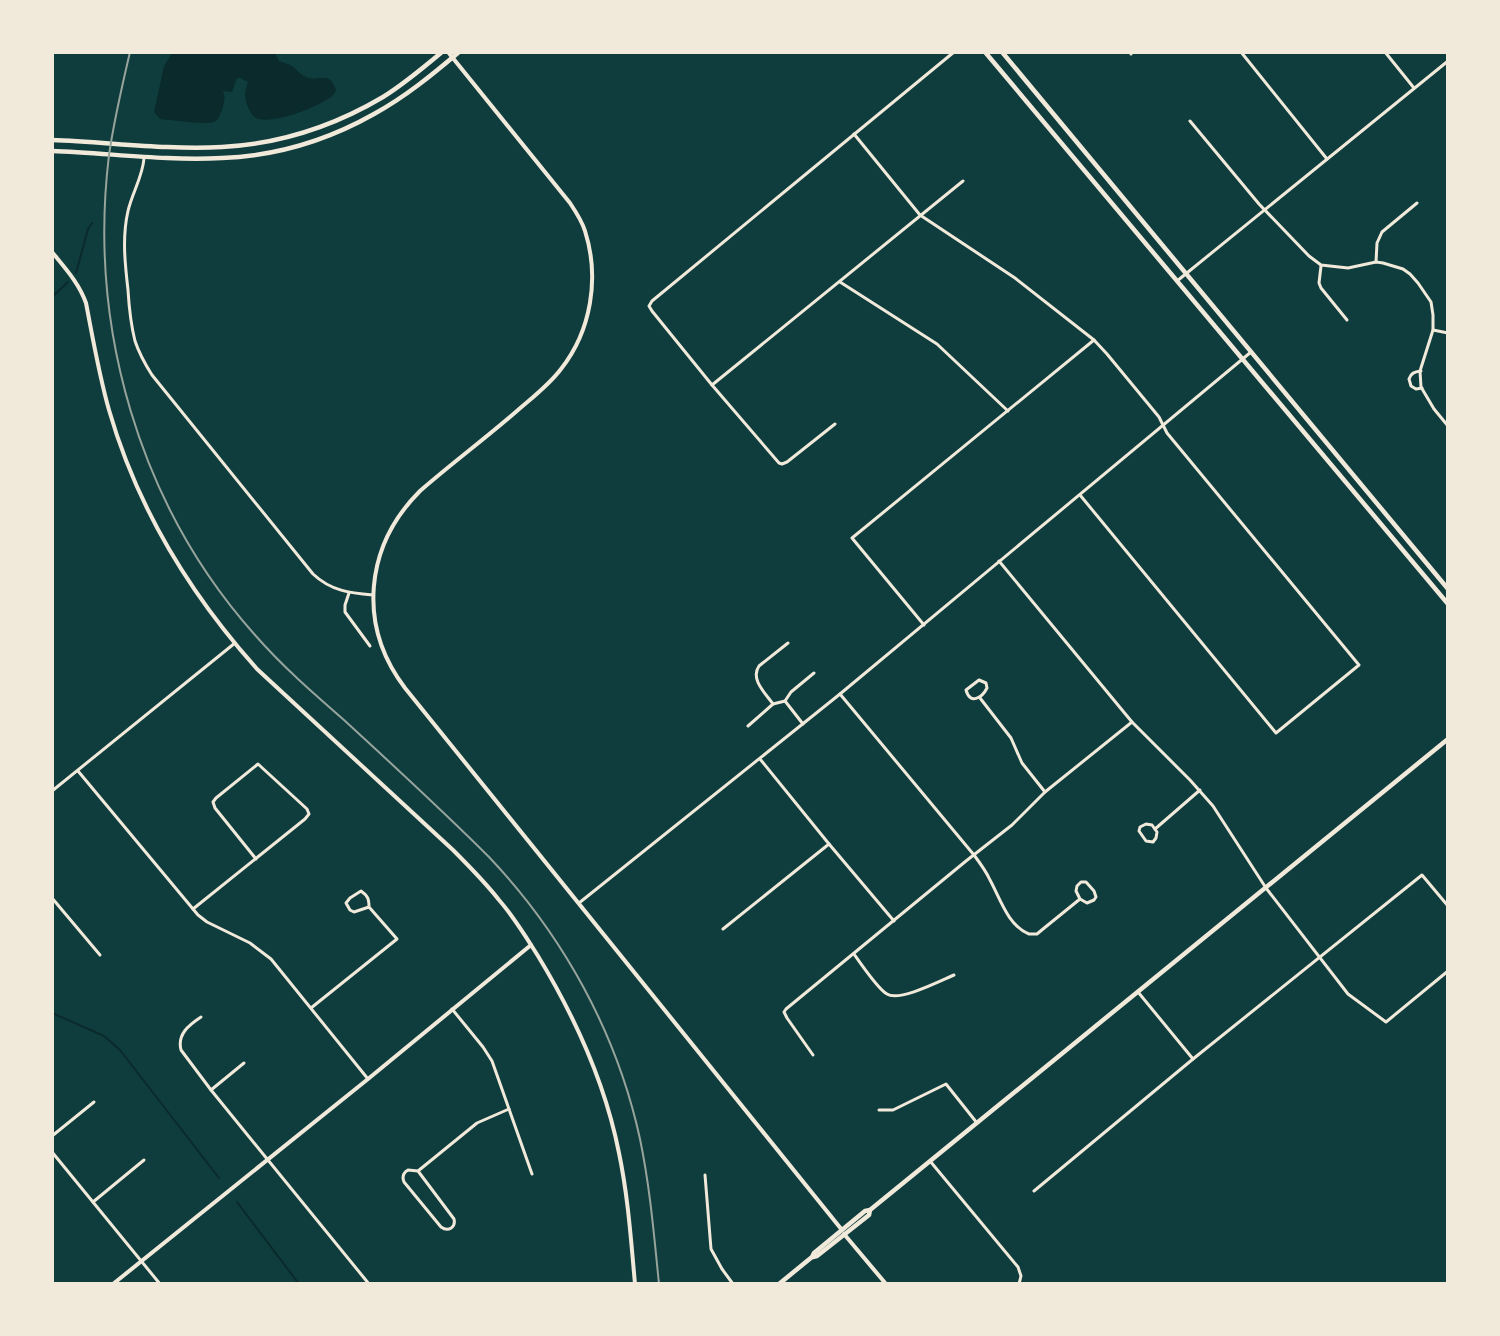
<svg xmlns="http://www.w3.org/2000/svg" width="1500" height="1336" viewBox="0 0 1500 1336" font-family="Lato,sans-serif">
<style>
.water{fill:#0a2a2b}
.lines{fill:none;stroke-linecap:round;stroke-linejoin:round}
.stream{stroke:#0a2a2b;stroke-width:2}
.minor{stroke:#f1e9da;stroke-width:3}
.tertiary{stroke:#f1e9da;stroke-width:4}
.secondary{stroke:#f1e9da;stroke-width:4.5}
.rail{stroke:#97a49c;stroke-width:2}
</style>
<rect width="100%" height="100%" fill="#0f3d3e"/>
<path class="water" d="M172,53H275L279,61C283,62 288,64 292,66C296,69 300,74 304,76C318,84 329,68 336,90C334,94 334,94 331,97C318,107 269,127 254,117C251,114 249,109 247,105C244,96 245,90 248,82L240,78H237L232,92L223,91C226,98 224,103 222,110C220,114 219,120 214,122C205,125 171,120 160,119L154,112L164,66Z"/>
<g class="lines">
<g class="stream">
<path d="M76,273L88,229L92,223"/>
<path d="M52,297L68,282"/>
<path d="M52,1013L104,1036L120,1050L219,1178"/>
<path d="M237,1202L299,1284"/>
</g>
<g class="minor">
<path d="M1241,52L1327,159"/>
<path d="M1385,52L1414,88"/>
<path d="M1131,54V52"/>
<path d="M1190,121L1259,204L1309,256L1321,265L1348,268L1376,262L1383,263L1403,269L1410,274L1418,283L1431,302L1433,315V330L1420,371L1421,387L1434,409L1448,426"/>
<path d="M854,134L920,215L1015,278L1094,340L1107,354L1159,417L1167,433L1359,665L1276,733L1080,495"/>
<path d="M144,158C143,176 132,193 128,211C122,237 125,264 128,290C129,307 131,325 135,341C139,353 145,364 152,375L313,574C331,591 350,593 373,595"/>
<path d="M1376,262L1377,243L1382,232L1417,203"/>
<path d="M1321,266L1319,283L1321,288L1347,320"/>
<path d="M1177,281L1448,61"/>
<path d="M840,282L937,344L1008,411"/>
<path d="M1433,330L1448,333"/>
<path d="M1421,371C1414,372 1411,373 1409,379L1411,386L1416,389L1422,388"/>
<path d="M712,385L963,181"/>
<path d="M835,424L787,462L782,464L779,463L712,385L652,311L649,306L652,301L954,52"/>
<path d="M999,561L1132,722L1190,780L1213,806L1266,888L1348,994L1386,1022L1448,971"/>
<path d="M349,593L345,605V612L370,646"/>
<path d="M924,625L852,538L1094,340"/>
<path d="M979,680L986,683L987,688C982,698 970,705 966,690Z"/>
<path d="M840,694L974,855C980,863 986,871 990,880C1000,898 1008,926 1029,934H1037L1043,929L1080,899"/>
<path d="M980,698L1011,738L1022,763L1045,792"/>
<path d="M785,701L803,724"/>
<path d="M773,704C765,693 750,679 759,666L788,643"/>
<path d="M748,726L773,704L785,701L791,692L814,673"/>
<path d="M760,759L829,844L894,921"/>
<path d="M78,771L198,915L207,922L250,943L271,959L368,1079"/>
<path d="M52,791L235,643"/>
<path d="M1146,824L1152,825L1157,832L1156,838L1153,842L1146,841L1139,831L1140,827Z"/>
<path d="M1155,829L1200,790"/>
<path d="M1081,882H1086L1094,891L1096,897L1094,900L1087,903L1080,899L1076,891L1077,886Z"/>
<path d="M52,898L100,955"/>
<path d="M579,903L840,694L1251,352"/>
<path d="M193,909L305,819L309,814L307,809L258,764L216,798L213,802L215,808L256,859"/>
<path d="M723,929L829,844"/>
<path d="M854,954C861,964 878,989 887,994C899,1002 940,981 954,975"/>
<path d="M1138,992L1193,1059"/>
<path d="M311,1008L397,939L369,907C369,899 368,896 361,891L350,898L346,903L350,910L354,912L369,907"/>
<path d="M452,1009L483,1047L492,1061L532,1174"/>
<path d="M201,1017C189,1025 177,1034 181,1050L211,1090L369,1284"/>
<path d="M813,1055L787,1018L784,1012L786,1009L966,861L1012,825L1045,792L1132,722"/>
<path d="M211,1090L244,1063"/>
<path d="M879,1110H893L946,1084L977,1123"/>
<path d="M52,1136L94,1102"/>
<path d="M52,1152L160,1284"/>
<path d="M930,1161L1018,1267L1021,1276L1019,1284"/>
<path d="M418,1171L454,1219C456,1228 448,1232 441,1227L404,1182C402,1177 403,1173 408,1170L418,1171L477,1123L509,1109"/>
<path d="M705,1175L711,1249L722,1269L733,1284"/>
<path d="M1034,1191L1193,1059L1422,875L1448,906"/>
<path d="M93,1202L144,1160"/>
</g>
<g class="tertiary">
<path d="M448,52L570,203C576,212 582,221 585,231C600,278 591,331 561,369C549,385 533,397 518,410C486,438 452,463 420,491C365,546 357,625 405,688L842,1230"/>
<path d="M52,252C65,268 79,283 86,303C93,339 99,375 109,410C137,507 190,594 257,669L453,850C469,866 485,882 499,900C514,917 526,937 538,956C575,1017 605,1082 619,1153C628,1196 631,1240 635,1284"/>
<path d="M844,1234L886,1284"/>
<path d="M113,1284L368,1079L531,945"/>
</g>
<g class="secondary">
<path d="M985,52L1448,604"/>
<path d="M1002,52L1448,589"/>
<path d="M52,140C109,142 166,150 222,147C279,144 334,126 383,97C404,84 423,68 442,52"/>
<path d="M52,151C109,153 165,161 222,158C275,156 328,140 374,114C405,97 432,75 459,52"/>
<path d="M813,1257L817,1256L869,1215L870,1210"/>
<path d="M779,1284L812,1257L814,1253L865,1211L870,1210L1448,739"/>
</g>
<path class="rail" d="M130,52C122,86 114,120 109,155C88,327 139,505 255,635C282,666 313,693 344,720C393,765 442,810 489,857C563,935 617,1033 640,1139C650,1187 654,1235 659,1284"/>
</g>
<rect width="1500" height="1336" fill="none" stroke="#f1e9da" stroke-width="108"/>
</svg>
